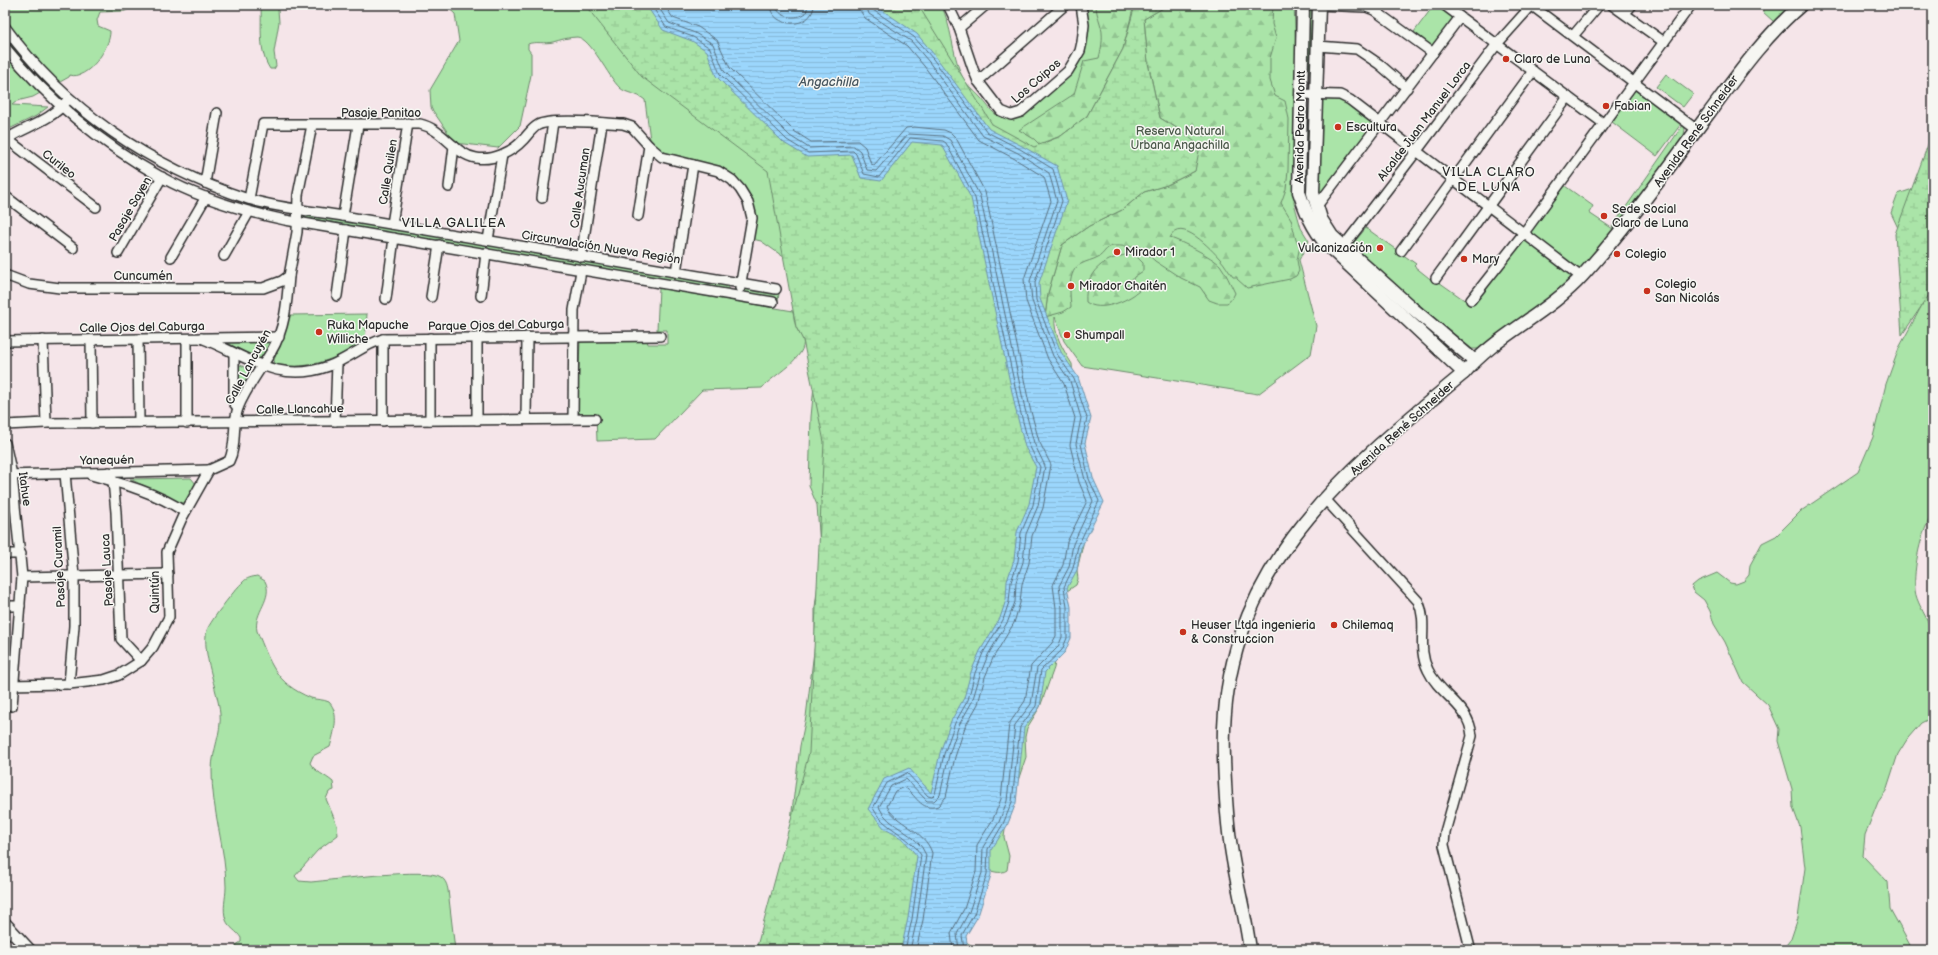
<svg xmlns="http://www.w3.org/2000/svg" width="1938" height="955" viewBox="0 0 1938 955" font-family="'Balsamiq Sans',sans-serif">
<style>
.green{fill:#aae4a8;stroke:#6a886a}
.forest{fill:url(#forest-firs);stroke:#6a886a}
.wetland{fill:url(#wetland-marsh);stroke:#6a886a}
.water{fill:url(#water-rules);stroke:#6e92a8}
.lines{fill:none;stroke-linecap:round;stroke-linejoin:round}
.shore{stroke:#586f7f;stroke-width:1}
.street-casing{stroke:#2b2b2b;stroke-width:12}
.secondary-casing{stroke:#2b2b2b;stroke-width:15}
.street{stroke:#f6f6f2;stroke-width:9}
.secondary{stroke:#f6f6f2;stroke-width:12}
.poi-dot{fill:#c8321e;stroke:#f6f6f2;stroke-width:1.5}
.labels{text-anchor:middle;stroke-width:3;stroke-linejoin:round;paint-order:stroke}
.poi-label{font-size:12px;fill:#2b2b2b;stroke:#f6f6f2;text-anchor:start}
.street-label{font-size:12px;fill:#2b2b2b;stroke:#f6f6f2}
.park-label{font-size:12px;fill:#4b594a;stroke:#f6f6f2}
.water-label{font-size:13px;font-style:italic;fill:#47565f;stroke:#f6f6f2}
.neighbourhood-label{font-size:13px;letter-spacing:1px;fill:#2b2b2b;stroke:#f6f6f2}
</style>
<defs>
<pattern id="forest-firs" width="22" height="20" patternUnits="userSpaceOnUse"><rect width="22" height="20" fill="#aae4a8"/><path d="M5 1l3.5 6h-7zM16 11l3.5 6h-7z" fill="#92c491"/></pattern>
<pattern id="wetland-marsh" width="20" height="14" patternUnits="userSpaceOnUse"><rect width="20" height="14" fill="#aae4a8"/><path d="M1 5h8M5 5V1M11 12h8M15 12V8" fill="none" stroke="#92c491"/></pattern>
<pattern id="water-rules" width="6" height="5" patternUnits="userSpaceOnUse"><rect width="6" height="5" fill="#9bd6fc"/><path d="M0 2.5h6" fill="none" stroke="#86b8d8"/></pattern>
</defs>
<rect width="100%" height="100%" fill="#f5e5e9"/>
<filter id="ink" filterUnits="userSpaceOnUse"><feTurbulence type="fractalNoise" baseFrequency=".025" numOctaves="2"/><feDisplacementMap in="SourceGraphic" scale="8" xChannelSelector="R" yChannelSelector="G"/><feConvolveMatrix kernelMatrix="1 2 1 2 8 2 1 2 1" color-interpolation-filters="sRGB"/></filter>
<g filter="url(#ink)">
<g class="green">
<path d="M11,5H136L125,11L100,12L97,20L98,26L110,31C111,47 87,81 70,75L69,77L33,97L17,101L12,105L48,107L36,116L5,131V13Z"/>
<path d="M261,5H274L278,10L279,22L274,52L276,66L274,69H270C258,51 262,26 261,5Z"/>
<path d="M445,5H941C952,27 952,52 961,74C965,84 974,90 981,98C993,111 994,120 1016,118L1067,71L1081,37L1083,5H1294L1298,97V160L1294,203L1301,228L1309,241L1299,260L1316,326L1311,354L1258,394L1082,366L1064,341L1055,317C1053,334 1064,351 1072,364L1085,536L1077,570L1078,579L1076,585L1067,591L1054,668L1040,707L1027,728L1025,737L1026,757L1008,810L1004,837L1009,856L1007,870C1000,875 992,871 984,869L962,940L973,946L975,950H754L758,944L789,858L792,811L800,746L806,717L815,643V607L821,560L817,505L809,486L811,417L816,364L788,260L761,241L748,238L750,219L745,199L719,171L674,161L651,148L645,100C637,93 627,94 620,88C608,77 591,38 577,37C569,37 560,40 553,42C545,44 535,41 528,44V49L531,53V75L520,126L498,148L455,143L431,108L430,90L459,41L455,14Z"/>
<path d="M1306,5H1312L1309,75L1308,77H1305Z"/>
<path d="M1434,5H1442L1456,16L1433,46L1414,32Z"/>
<path d="M1763,5H1793L1774,22L1763,12Z"/>
<path d="M1666,74L1693,94L1683,107L1656,87Z"/>
<path d="M1635,90L1681,124L1657,156L1612,122Z"/>
<path d="M1324,98H1338L1343,100L1377,125L1322,198L1317,197L1320,102Z"/>
<path d="M1307,109H1310L1319,230L1302,186Z"/>
<path d="M1683,125L1685,129L1684,135L1617,230L1612,227Z"/>
<path d="M1933,182V513C1921,531 1913,568 1915,590C1916,601 1925,614 1929,624L1933,628V717L1921,723L1908,738L1898,754L1886,791L1878,802L1865,835L1863,856L1888,882L1890,909L1910,945L1909,950H1782L1791,939L1798,918L1805,868L1800,827L1793,808L1792,789L1778,741L1779,729L1768,705L1743,682L1725,642L1714,624L1710,611L1704,600L1694,592L1692,586L1698,581L1717,573L1730,583L1736,584L1744,581L1749,575L1750,565L1762,543L1776,536L1801,511L1858,472L1873,437L1886,384L1899,348L1921,307L1913,260L1891,213L1898,194Z"/>
<path d="M1565,186L1593,206L1589,213L1616,231L1584,270L1576,269L1532,236L1531,231Z"/>
<path d="M307,213L728,286V291L302,217L303,214Z"/>
<path d="M1366,228L1416,264L1414,266L1434,282L1436,280L1470,304L1521,242L1527,241L1570,273V278L1547,300L1480,349H1472L1354,251L1351,246Z"/>
<path d="M659,288L793,311C794,316 794,323 797,329C798,332 802,336 803,340C808,357 772,376 762,388L702,390L655,439L597,441L596,415L581,414L577,410L580,342L647,340L648,344H667V330H657Z"/>
<path d="M746,289L779,294L778,300L745,295L743,293Z"/>
<path d="M367,314L365,342C334,359 312,370 275,365L273,363L290,315Z"/>
<path d="M268,341L270,342L262,359H258L226,342Z"/>
<path d="M238,364L249,369L250,372L237,398Z"/>
<path d="M191,478L196,484L184,503H180L130,479Z"/>
<path d="M257,576L265,581C274,599 253,612 257,631C271,664 275,683 311,698C316,700 323,699 329,702C340,713 334,733 330,747L313,756L310,763C315,772 325,775 333,782L334,790L329,792L326,799L337,825L338,835L318,850L295,876L299,881L311,882C334,880 427,867 441,877C446,881 447,885 448,890L455,950L236,949V945L241,942V938C237,931 229,928 226,920C222,909 226,898 226,887C226,848 211,809 212,770C212,751 222,732 220,713C218,691 201,651 207,630C211,620 235,589 243,582C246,578 252,577 257,576Z"/>
</g>
<g class="forest">
<path d="M1096,5H1134L1123,49L1087,116L1061,136L1039,144L1034,139L1019,130L1074,94L1084,61L1099,58C1102,46 1104,35 1100,23C1098,16 1096,12 1096,5Z"/>
<path d="M1165,5H1273L1272,24L1276,38L1270,58V80L1275,96L1285,101L1289,119L1288,170L1286,189L1281,203L1291,219L1296,240L1300,246L1297,260L1299,271L1296,276L1290,279L1247,288L1237,279V277H1233C1228,271 1225,264 1220,259C1212,250 1180,215 1170,238C1181,241 1212,257 1220,265C1226,273 1230,283 1235,293L1232,299L1227,303H1217L1209,300L1200,287L1181,278L1155,261L1140,247C1130,248 1122,245 1113,246C1105,247 1104,255 1098,257C1093,260 1086,261 1081,264C1067,270 1070,295 1071,307L1063,312L1045,317L1048,293L1062,245L1089,226L1122,210L1144,192L1167,185L1195,171L1180,130L1160,118L1148,63L1144,19L1163,8Z"/>
<path d="M1134,254L1143,263V271L1134,277L1132,281L1139,291C1127,301 1100,313 1086,302C1084,271 1105,256 1134,254Z"/>
</g>
<g class="wetland">
<path d="M585,5H918L992,124L1034,147L1061,136L1087,116L1123,49L1135,5H1165L1163,8L1144,19L1148,63L1160,118L1180,130L1200,146L1195,171L1167,185L1144,192L1122,210L1089,226L1062,245L1048,293L1045,317L1051,483L916,950H756L809,753L824,442L803,340L796,327L768,171L642,77Z"/>
<path d="M1933,131V289L1902,335L1895,234Z"/>
</g>
<path class="water" d="M646,5H776L798,8L800,5H872L882,10L917,34L936,57L989,129L1022,146L1057,166L1067,201L1039,283L1040,299L1061,352L1078,377L1091,418L1085,443L1093,478L1104,502L1081,548L1077,570L1067,588L1071,607V638L1065,652L1045,672L1040,707L1024,728L1016,803L1007,826L991,850V875L978,916L966,936L968,950H901L908,918L917,856L903,839L885,829L868,809L884,779L909,768L931,793L940,753L951,721L964,698L971,672L980,651L1000,618L1006,600L1007,581L1014,560L1017,532L1029,504L1036,467L1025,447L1016,411L971,198L942,145L912,142L881,181L861,178L852,155L807,157L784,143L716,76L707,51L692,41L663,30Z"/>
<g class="lines">
<g class="shore">
<path d="M651,5L666,27L693,37L710,48L720,74L787,140L808,153L853,151L856,154L864,174L879,177L910,138L943,141L946,143L975,198L1020,410L1029,445L1040,467L1033,505L1021,533L1018,561L1011,582L1009,602L1003,620L983,653L975,673L968,700L955,723L944,754L935,794L932,797L928,796L907,773L887,783L873,808C882,828 909,834 921,855L912,919L905,950"/>
<path d="M657,5L669,23L695,33L713,44L724,71L790,136L809,148L854,146L860,151L867,170L876,171L908,134L943,136L950,140L980,196L1025,409L1034,443L1045,466L1038,506L1026,534L1023,562L1016,582L1015,602L1008,621L988,655L980,675L972,702L959,725L949,755L940,795L934,801H927L906,779L891,786L879,807C888,828 917,832 926,855L917,919L910,950"/>
<path d="M664,5L673,18L698,27L717,40L730,68L794,131L811,142L858,141L865,147L871,164L874,165L906,128L914,127L944,130L951,133L956,138L985,192L1030,408L1039,441L1051,465L1043,508L1032,536L1029,563L1022,584L1020,603L1014,623L993,658L985,677L978,704L965,727L955,757L946,797L938,806C920,812 916,794 904,787L895,791L887,806C894,823 925,830 932,853L923,920L916,950"/>
<path d="M770,5C771,29 813,30 814,5"/>
<path d="M776,5C777,18 797,20 806,13L808,5"/>
<path d="M860,5L861,12L865,18L907,46L924,66L979,140L1015,159L1044,177L1051,201L1024,279L1026,301L1048,359L1064,384L1075,418L1070,445L1079,482L1087,501L1067,542L1063,565L1053,585L1056,608V636L1052,643L1031,666L1025,701L1009,724L1001,799L993,819L977,845L976,872L964,909L951,933L953,950"/>
<path d="M866,5L869,14L911,41L929,62L983,136L1018,153L1049,173L1057,201L1030,281L1032,301L1053,356L1070,381L1081,418L1076,444L1085,480L1093,501L1073,544L1069,567L1059,586L1062,608V637L1058,647L1037,668L1031,704L1015,725L1007,801L999,822L983,847L982,873L969,912L957,934L959,950"/>
<path d="M871,5L873,10L914,37L933,59L987,132L1020,149L1053,169L1062,201L1035,282L1036,300L1057,354L1074,379L1087,418L1081,444L1089,479L1099,501L1078,546L1073,568L1064,587L1067,607V638L1062,650L1041,670L1036,706L1020,727L1012,802L1003,824L988,849L987,874L974,914L962,935L964,950"/>
</g>
<defs>
<g id="street">
<path d="M948,5L959,28L973,69L978,81L1001,111L1011,115L1021,112L1068,71L1080,51L1082,42L1084,25L1081,5"/>
<path d="M1319,5L1366,7L1374,10L1433,53"/>
<path d="M1444,5L1603,123"/>
<path d="M1531,5L1697,130"/>
<path d="M1612,5L1664,42"/>
<path d="M1625,13L1632,5"/>
<path d="M5,27C65,110 151,167 248,199C279,208 311,211 343,216L776,289"/>
<path d="M959,28L986,5"/>
<path d="M1573,36L1599,5"/>
<path d="M1318,46L1357,49L1379,64L1407,88"/>
<path d="M5,47C48,100 102,144 161,177C199,198 243,211 285,220L773,302"/>
<path d="M978,81L1065,5"/>
<path d="M1301,94L1340,95L1350,100L1581,277"/>
<path d="M7,139L96,207"/>
<path d="M5,140C26,126 49,122 66,102"/>
<path d="M205,183L217,113"/>
<path d="M449,187L454,146"/>
<path d="M5,196L73,248"/>
<path d="M542,198L553,122"/>
<path d="M249,199L263,124H420C443,129 454,154 476,158C493,161 512,152 523,140C527,136 532,128 538,125C551,118 605,123 623,124L632,127L649,146L662,157L718,171L732,180L740,189L748,202L752,218L740,288"/>
<path d="M1316,206L1320,202L1460,17"/>
<path d="M343,216L358,125"/>
<path d="M638,216L649,146"/>
<path d="M392,224L408,123"/>
<path d="M488,240L502,155"/>
<path d="M1340,251L1416,152L1497,44L1532,5"/>
<path d="M1401,251L1533,71"/>
<path d="M118,253L162,177"/>
<path d="M224,256L249,212"/>
<path d="M171,257L206,197"/>
<path d="M581,257L602,123"/>
<path d="M676,272L693,165"/>
<path d="M5,275L29,284L60,288H263L282,281L289,276L297,232L298,195L312,125"/>
<path d="M1436,278L1568,97"/>
<path d="M337,296L346,230"/>
<path d="M481,296L486,253"/>
<path d="M431,297L439,245"/>
<path d="M386,299L394,238"/>
<path d="M1471,300L1523,234L1691,5"/>
<path d="M201,338C246,355 277,385 329,366C348,359 363,345 383,339L660,336"/>
<path d="M430,338V420"/>
<path d="M138,339L139,422"/>
<path d="M187,339V423"/>
<path d="M43,340L46,423"/>
<path d="M91,340L92,423"/>
<path d="M5,341L279,337"/>
<path d="M234,354V403L238,408"/>
<path d="M526,419L527,337"/>
<path d="M573,419L574,310L581,271"/>
<path d="M477,420V338"/>
<path d="M335,421L337,363"/>
<path d="M383,421V339"/>
<path d="M5,425L46,423L595,419"/>
<path d="M5,443L12,475L22,577L12,706"/>
<path d="M109,472L113,481L116,512L121,639L141,661"/>
<path d="M65,473L74,576V626L69,684"/>
<path d="M5,475L209,470"/>
<path d="M91,475C124,484 157,493 185,512"/>
<path d="M1325,499L1418,601C1429,625 1416,646 1428,670C1440,696 1469,704 1472,736L1445,832L1444,845L1470,948"/>
<path d="M5,554H21"/>
<path d="M22,577L168,574"/>
<path d="M5,606H20"/>
<path d="M5,685L69,684L104,680L119,675L141,661L153,647L169,617L167,552L182,518L209,470L229,461C237,445 232,425 238,408C246,388 260,370 271,352C285,329 287,303 289,276"/>
</g>
<g id="secondary">
<path d="M1303,5L1299,192C1306,212 1312,228 1326,244L1464,373"/>
<path d="M1319,5L1313,193L1321,219L1332,236L1412,308L1475,361"/>
<path d="M5,924L29,950"/>
<path d="M1250,950C1246,918 1237,886 1232,854C1227,825 1225,788 1224,758C1217,577 1336,478 1464,373C1497,334 1548,314 1583,275C1629,224 1668,168 1709,113C1738,74 1764,37 1801,5"/>
</g>
</defs>
<use href="#street" class="street-casing"/>
<use href="#secondary" class="secondary-casing"/>
<use href="#street" class="street"/>
<use href="#secondary" class="secondary"/>
</g>
</g>
<g class="poi-dot">
<circle cx="1506" cy="59" r="4"/>
<circle cx="1606" cy="106" r="4"/>
<circle cx="1338" cy="127" r="4"/>
<circle cx="1604" cy="216" r="4"/>
<circle cx="1380" cy="248" r="4"/>
<circle cx="1117" cy="252" r="4"/>
<circle cx="1617" cy="254" r="4"/>
<circle cx="1464" cy="259" r="4"/>
<circle cx="1071" cy="286" r="4"/>
<circle cx="1647" cy="291" r="4"/>
<circle cx="319" cy="332" r="4"/>
<circle cx="1067" cy="335" r="4"/>
<circle cx="1334" cy="625" r="4"/>
<circle cx="1183" cy="632" r="4"/>
</g>
<g class="labels">
<g class="poi-label">
<text x="1514" y="63">Claro de Luna</text>
<text x="1614" y="110">Fabian</text>
<text x="1346" y="131">Escultura</text>
<text x="1612" y="213">Sede Social<tspan x="1612" dy="14">Claro de Luna</tspan></text>
<text x="1372" y="252" text-anchor="end">Vulcanización</text>
<text x="1125" y="256">Mirador 1</text>
<text x="1625" y="258">Colegio</text>
<text x="1472" y="263">Mary</text>
<text x="1655" y="288">Colegio<tspan x="1655" dy="14">San Nicolás</tspan></text>
<text x="1079" y="290">Mirador Chaitén</text>
<text x="327" y="329">Ruka Mapuche<tspan x="327" dy="14">Williche</tspan></text>
<text x="1075" y="339">Shumpall</text>
<text x="1191" y="629">Heuser Ltda ingenieria<tspan x="1191" dy="14">&amp; Construccion</tspan></text>
<text x="1342" y="629">Chilemaq</text>
</g>
<g class="street-label">
<text transform="translate(1036 81) rotate(-41)" y="4">Los Coipos</text>
<text x="381" y="117">Pasaje Panitao</text>
<text transform="translate(1424 121) rotate(-53)" y="4">Alcalde Juan Manuel Lorca</text>
<text transform="translate(1300 127) rotate(-89)" y="4">Avenida Pedro Montt</text>
<text transform="translate(1696 131) rotate(-54)" y="4">Avenida René Schneider</text>
<text transform="translate(59 164) rotate(38)" y="4">Curileo</text>
<text transform="translate(388 172) rotate(-81)" y="4">Calle Quilen</text>
<text transform="translate(580 188) rotate(-82)" y="4">Calle Aucuman</text>
<text transform="translate(130 209) rotate(-60)" y="4">Pasaje Sayen</text>
<text transform="translate(601 247) rotate(9)" y="4">Circunvalación Nueva Región</text>
<text x="143" y="280">Cuncumén</text>
<text transform="translate(496 325) rotate(-1)" y="4">Parque Ojos del Caburga</text>
<text transform="translate(142 327) rotate(-1)" y="4">Calle Ojos del Caburga</text>
<text transform="translate(248 367) rotate(-62)" y="4">Calle Lancuyén</text>
<text transform="translate(300 409) rotate(-1)" y="4">Calle Llancahue</text>
<text transform="translate(1402 428) rotate(-42)" y="4">Avenida René Schneider</text>
<text transform="translate(107 460) rotate(-1)" y="4">Yanequén</text>
<text transform="translate(25 489) rotate(82)" y="4">Itahue</text>
<text transform="translate(59 567) rotate(-93)" y="4">Pasaje Curamil</text>
<text transform="translate(107 570) rotate(-93)" y="4">Pasaje Lauca</text>
<text transform="translate(155 592) rotate(-90)" y="4">Quintún</text>
</g>
<g class="park-label">
<text x="1180" y="135">Reserva Natural<tspan x="1180" dy="14">Urbana Angachilla</tspan></text>
</g>
<g class="water-label">
<text x="829" y="86">Angachilla</text>
</g>
<g class="neighbourhood-label">
<text x="1489" y="176">VILLA CLARO<tspan x="1489" dy="15">DE LUNA</tspan></text>
<text x="454" y="227">VILLA GALILEA</text>
</g>
</g>
<rect width="1938" height="955" fill="none" stroke="#f6f6f2" stroke-width="20"/>
<rect x="10" y="10" width="1918" height="935" fill="none" stroke="#2b2b2b" stroke-width="1.5" filter="url(#ink)"/>
</svg>
